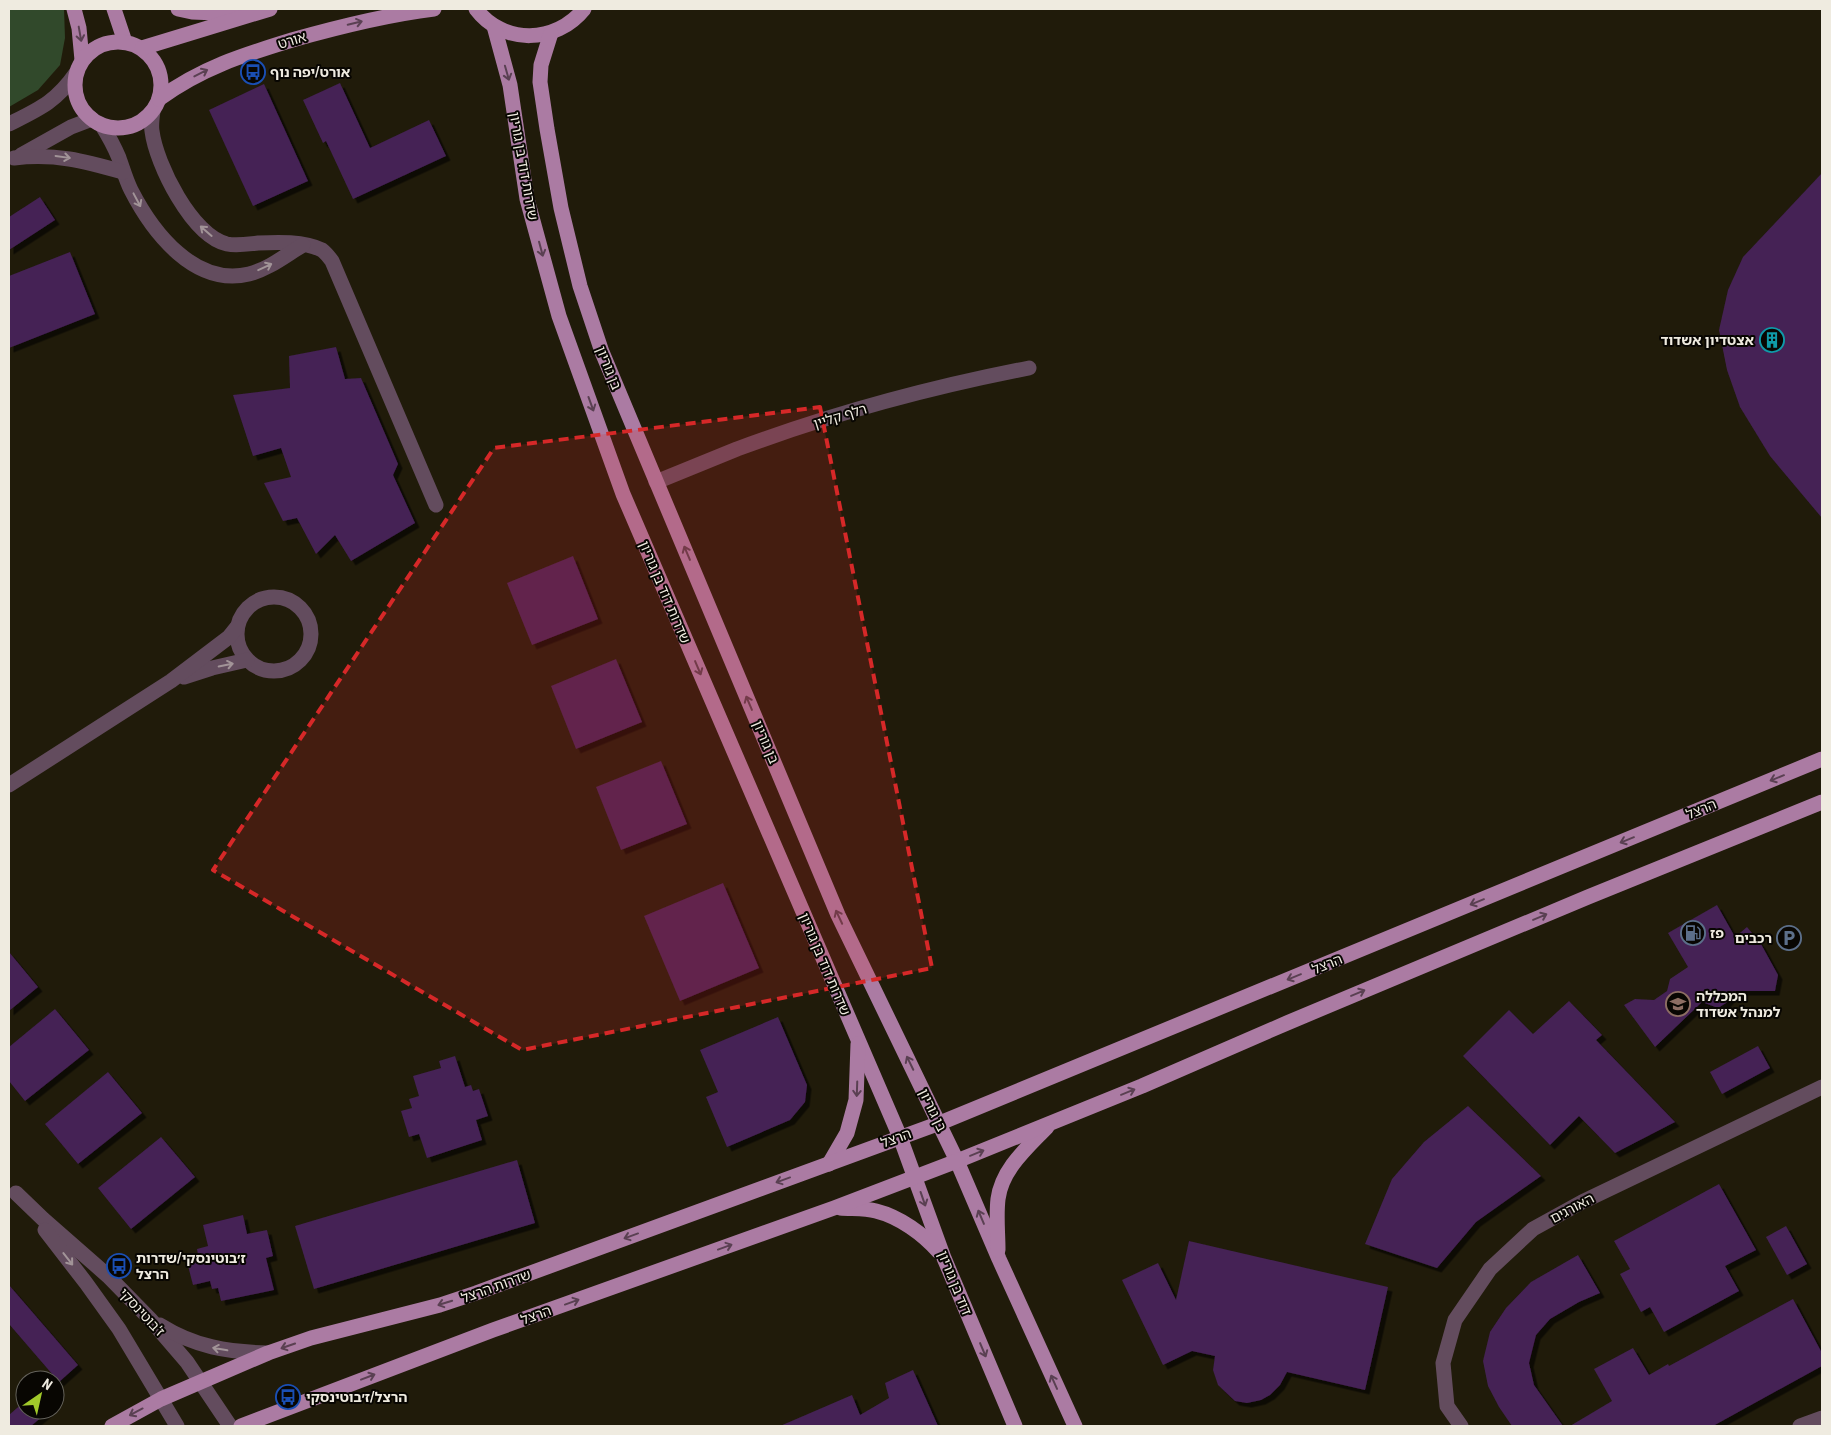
<svg xmlns="http://www.w3.org/2000/svg" width="1831" height="1435" viewBox="0 0 1831 1435" font-family="'Roboto Condensed','Noto Sans Hebrew',sans-serif">
<style>
.green{fill:#31492b}
.building{fill:#442154;filter:url(#shadow)}
.lines{fill:none;stroke-linecap:round;stroke-linejoin:round}
.minor{stroke:#634c5e;stroke-width:15}
.major{stroke:#ab7ba3;stroke-width:15}
.oneway{stroke:#5a4052}
.oneway2{stroke:#a29498}
.marked{fill:#d62828;fill-opacity:0.2;stroke:#d62828;stroke-width:4;stroke-dasharray:10 6;stroke-linejoin:round}
.labels{text-anchor:middle;stroke-width:4;stroke-linejoin:round;paint-order:stroke}
.street-label{font-size:14px;fill:#efebe0;stroke:#080602}
.poi-label{font-size:14px;font-weight:bold;fill:#efebe0;stroke:#080602;text-anchor:start}
</style>
<defs>
<filter id="shadow"><feDropShadow dx="4.5" dy="4.5" stdDeviation="0" flood-color="#0009"/></filter>
</defs>
<rect width="100%" height="100%" fill="#201b0a"/>
<path class="green" d="M9,9H64L65,38L60,65L38,90L9,107Z"/>
<g class="building">
<path d="M340,83L370,148L429,120L446,156L353,199L326,141L323,143L303,100Z"/>
<path d="M264,84L308,181L253,206L209,110Z"/>
<path d="M1822,173V518L1770,456L1740,407L1727,370L1719,330L1728,290L1743,257Z"/>
<path d="M40,197L55,220L9,250V217Z"/>
<path d="M70,252L95,314L9,348V276Z"/>
<path d="M336,347L345,379L361,378L398,464L393,475L415,523L351,561L335,535L316,554L297,518L283,521L264,483L291,477L281,448L253,456L233,395L290,388L289,356Z"/>
<path d="M573,556L598,619L532,645L507,583Z"/>
<path d="M616,659L642,722L576,749L551,686Z"/>
<path d="M661,761L687,824L621,850L596,787Z"/>
<path d="M723,883L759,968L680,1001L644,916Z"/>
<path d="M1717,905L1735,937L1747,927L1761,944L1778,975L1775,991H1736L1726,1003L1718,1008L1702,1002L1655,1047L1624,1005L1635,999L1654,1000L1667,991L1670,979L1688,967L1668,933Z"/>
<path d="M9,952L38,987L9,1011Z"/>
<path d="M1569,1001L1602,1035L1596,1040L1675,1122L1615,1153L1579,1116L1550,1145L1463,1056L1509,1010L1533,1034Z"/>
<path d="M55,1009L89,1050L25,1101L9,1081V1047Z"/>
<path d="M778,1017L807,1085L805,1102L790,1120L727,1147L706,1097L718,1092L700,1050Z"/>
<path d="M1758,1046L1770,1068L1722,1094L1710,1072Z"/>
<path d="M455,1056L465,1087L471,1085L473,1091L479,1089L488,1116L476,1120L482,1140L427,1158L419,1134L409,1137L401,1111L412,1108L409,1099L419,1096L413,1076L441,1068L439,1061Z"/>
<path d="M108,1072L142,1113L78,1164L45,1124Z"/>
<path d="M1468,1106L1541,1176L1476,1222L1437,1268L1365,1244L1392,1179L1424,1142Z"/>
<path d="M161,1137L195,1177L131,1229L98,1188Z"/>
<path d="M517,1160L535,1223L314,1289L295,1226Z"/>
<path d="M1719,1184L1756,1250L1725,1266L1739,1291L1664,1332L1650,1307L1641,1312L1620,1274L1630,1269L1614,1241Z"/>
<path d="M243,1215L247,1234L267,1230L273,1256L266,1258L274,1290L221,1301L218,1288L212,1289L210,1281L193,1285L186,1258L198,1255L197,1249L208,1246L203,1225Z"/>
<path d="M1786,1226L1807,1264L1787,1275L1766,1237Z"/>
<path d="M1189,1241L1388,1287L1365,1390L1287,1372L1280,1385L1270,1395L1261,1400L1247,1403L1235,1401L1218,1385L1213,1370L1215,1356L1192,1351L1163,1365L1122,1280L1158,1263L1176,1300Z"/>
<path d="M1578,1255L1600,1293L1579,1302L1550,1319L1536,1335L1529,1363L1534,1385L1563,1426H1512L1499,1407L1488,1386L1483,1361L1490,1332L1506,1308L1531,1282Z"/>
<path d="M9,1285L78,1365L59,1382L9,1324Z"/>
<path d="M1793,1299L1822,1353V1366L1713,1426H1570L1612,1401L1594,1369L1633,1348L1649,1375L1668,1364L1669,1366Z"/>
<path d="M913,1370L938,1426H780L852,1395L860,1415L889,1398L885,1383Z"/>
<path d="M25,1401V1410H50L31,1426H9V1415Z"/>
</g>
<g class="lines">
<g class="minor">
<path d="M153,111C152,118 151,125 152,131C156,164 192,236 227,244C237,246 248,244 258,243C277,242 304,241 322,250C326,253 329,257 332,261L436,505"/>
<path d="M9,124C39,109 56,102 76,73"/>
<path d="M101,124C108,135 114,146 119,158C123,169 126,180 131,190C153,233 195,287 249,274C269,269 286,255 303,245"/>
<path d="M21,155L71,127L92,119"/>
<path d="M14,158C55,153 84,161 123,172"/>
<path d="M656,482C683,471 710,460 737,449C831,414 931,387 1029,368"/>
<circle cx="274" cy="634" r="37"/>
<path d="M184,677L212,668L247,660"/>
<path d="M9,785L171,681L229,637L237,627"/>
<path d="M16,1193L43,1219L108,1276L150,1319L187,1362L230,1426"/>
<path d="M45,1230L86,1283L119,1329L177,1426"/>
<path d="M160,1325C195,1347 228,1352 268,1353"/>
<path d="M1461,1426L1447,1406L1443,1363L1455,1320L1490,1269L1533,1229L1582,1202L1822,1087"/>
<path d="M1800,1426L1822,1418"/>
</g>
<g class="major">
<path d="M74,9L79,28L82,60"/>
<path d="M114,9L125,42"/>
<path d="M178,9L192,12L241,14"/>
<path d="M476,9C503,45 556,44 584,9"/>
<path d="M494,26L510,85L527,199L559,316L623,494L900,1137L944,1258L1015,1426"/>
<path d="M551,33L541,65L540,82L547,129L561,208L580,286L602,352L838,915L957,1161L999,1259L1075,1426"/>
<circle cx="118" cy="85" r="43"/>
<path d="M142,48L270,9"/>
<path d="M159,99C201,68 243,55 292,40C338,27 385,15 434,9"/>
<path d="M829,1164L847,1133L856,1100L858,1044"/>
<path d="M840,1208C852,1209 865,1208 876,1211C900,1217 923,1234 939,1252"/>
<path d="M998,1250C998,1233 996,1216 998,1199C1002,1169 1027,1148 1047,1127"/>
<path d="M112,1426L161,1399L268,1353L311,1338L440,1305L476,1293L940,1123L1822,759"/>
<path d="M241,1426L493,1330L834,1208L957,1161L1142,1086L1287,1023L1588,897L1822,802"/>
</g>
</g>
<defs><path id="oneway-shaft" d="M-6 0H5M1.5-3L5.5 0L1.5 3" fill="none" stroke-width="1.6" stroke-linecap="round" stroke-linejoin="round" transform="scale(1.25)"/></defs>
<g class="oneway">
<use href="#oneway-shaft" transform="translate(355 23) rotate(-13)"/>
<use href="#oneway-shaft" transform="translate(80 34) rotate(80)"/>
<use href="#oneway-shaft" transform="translate(201 73) rotate(-27)"/>
<use href="#oneway-shaft" transform="translate(507 73) rotate(74)"/>
<use href="#oneway-shaft" transform="translate(541 249) rotate(75)"/>
<use href="#oneway-shaft" transform="translate(591 404) rotate(70)"/>
<use href="#oneway-shaft" transform="translate(687 553) rotate(-113)"/>
<use href="#oneway-shaft" transform="translate(698 668) rotate(67)"/>
<use href="#oneway-shaft" transform="translate(749 703) rotate(-113)"/>
<use href="#oneway-shaft" transform="translate(1777 778) rotate(158)"/>
<use href="#oneway-shaft" transform="translate(1627 840) rotate(158)"/>
<use href="#oneway-shaft" transform="translate(1477 902) rotate(158)"/>
<use href="#oneway-shaft" transform="translate(839 917) rotate(-115)"/>
<use href="#oneway-shaft" transform="translate(1540 917) rotate(-23)"/>
<use href="#oneway-shaft" transform="translate(1294 977) rotate(158)"/>
<use href="#oneway-shaft" transform="translate(1358 993) rotate(-23)"/>
<use href="#oneway-shaft" transform="translate(910 1063) rotate(-116)"/>
<use href="#oneway-shaft" transform="translate(857 1089) rotate(92)"/>
<use href="#oneway-shaft" transform="translate(1128 1092) rotate(-22)"/>
<use href="#oneway-shaft" transform="translate(977 1153) rotate(-22)"/>
<use href="#oneway-shaft" transform="translate(783 1180) rotate(160)"/>
<use href="#oneway-shaft" transform="translate(923 1199) rotate(71)"/>
<use href="#oneway-shaft" transform="translate(981 1217) rotate(-113)"/>
<use href="#oneway-shaft" transform="translate(631 1236) rotate(160)"/>
<use href="#oneway-shaft" transform="translate(725 1247) rotate(-20)"/>
<use href="#oneway-shaft" transform="translate(572 1302) rotate(-20)"/>
<use href="#oneway-shaft" transform="translate(445 1303) rotate(163)"/>
<use href="#oneway-shaft" transform="translate(288 1346) rotate(161)"/>
<use href="#oneway-shaft" transform="translate(983 1350) rotate(67)"/>
<use href="#oneway-shaft" transform="translate(368 1377) rotate(-21)"/>
<use href="#oneway-shaft" transform="translate(1054 1382) rotate(-114)"/>
<use href="#oneway-shaft" transform="translate(136 1412) rotate(152)"/>
</g>
<g class="oneway2">
<use href="#oneway-shaft" transform="translate(63 157) rotate(8)"/>
<use href="#oneway-shaft" transform="translate(137 200) rotate(62)"/>
<use href="#oneway-shaft" transform="translate(206 231) rotate(-139)"/>
<use href="#oneway-shaft" transform="translate(265 267) rotate(-25)"/>
<use href="#oneway-shaft" transform="translate(226 665) rotate(-12)"/>
<use href="#oneway-shaft" transform="translate(68 1259) rotate(52)"/>
<use href="#oneway-shaft" transform="translate(220 1349) rotate(-170)"/>
</g>
<path class="marked" d="M820,407L932,968L522,1050L213,870L494,448Z"/>
<defs>
<symbol id="bus-ring" viewBox="-11 -11 22 22"><circle r="9.5" fill="#080602" stroke="#1a4fb4" stroke-width="1.5"/><path d="M-5-6H5V4H4V6H2V4H-2V6H-4V4H-5ZM-3.5-4V0h7V-4ZM-3.5 1.2v1.5H-2V1.2ZM2 1.2v1.5H3.5V1.2Z" fill="#1a4fb4"/></symbol>
<symbol id="building-ring" viewBox="-11 -11 22 22"><circle r="9.5" fill="#080602" stroke="#0f9aa8" stroke-width="1.5"/><path d="M-4-6H4V6H1V3H-1V6H-4ZM-2.5-4.3h1.7v1.8h-1.7ZM.8-4.3h1.7v1.8H.8ZM-2.5-1h1.7V.8h-1.7ZM.8-1h1.7V.8H.8Z" fill="#0f9aa8"/></symbol>
<symbol id="fuel-ring" viewBox="-11 -11 22 22"><circle r="9.5" fill="#080602" stroke="#5c6f8a" stroke-width="1.5"/><path d="M-5.5-6h7V0h2V4h1.3V-2.5L3-4.5l.8-.8L6-3V5H2.5V1h-1V6h-7ZM-4.2-4.7v3.2H.2V-4.7Z" fill="#5c6f8a"/></symbol>
<symbol id="parking-ring" viewBox="-11 -11 22 22"><circle r="9.5" fill="#080602" stroke="#5c6f8a" stroke-width="1.5"/><path d="M-3.5-5.5H1a3.5 3.5 0 0 1 0 7H-1V5.5H-3.5ZM-1-3.4V-.6H.8a1.4 1.4 0 0 0 0-2.8Z" fill="#5c6f8a"/></symbol>
<symbol id="university-ring" viewBox="-11 -11 22 22"><circle r="9.5" fill="#080602" stroke="#8d6e63" stroke-width="1.5"/><path d="M0-5L7-2L0 1L-7-2ZM-4 1L0 2.5L4 1V4Q0 6-4 4Z" fill="#8d6e63"/></symbol>
</defs>
<g fill-rule="evenodd">
<use href="#bus-ring" x="239" y="58" width="28" height="28"/>
<use href="#building-ring" x="1758" y="326" width="28" height="28"/>
<use href="#fuel-ring" x="1679" y="919" width="28" height="28"/>
<use href="#parking-ring" x="1775" y="924" width="28" height="28"/>
<use href="#university-ring" x="1664" y="990" width="28" height="28"/>
<use href="#bus-ring" x="105" y="1252" width="28" height="28"/>
<use href="#bus-ring" x="274" y="1383" width="28" height="28"/>
</g>
<g class="labels">
<g class="street-label">
<text transform="translate(292 40) rotate(-17)" y="5">אורט</text>
<text transform="translate(524 166) rotate(80)" y="5">שדרות דוד בן גוריון</text>
<text transform="translate(609 368) rotate(68)" y="5">בן גוריון</text>
<text transform="translate(840 416) rotate(-17)" y="5">רלף קליין</text>
<text transform="translate(665 592) rotate(67)" y="5">שדרות דוד בן גוריון</text>
<text transform="translate(766 742) rotate(67)" y="5">בן גוריון</text>
<text transform="translate(1701 809) rotate(-22)" y="5">הרצל</text>
<text transform="translate(825 964) rotate(67)" y="5">שדרות דוד בן גוריון</text>
<text transform="translate(1327 964) rotate(-22)" y="5">הרצל</text>
<text transform="translate(933 1110) rotate(64)" y="5">בן גוריון</text>
<text transform="translate(896 1138) rotate(-20)" y="5">הרצל</text>
<text transform="translate(1572 1208) rotate(-28)" y="5">האורגים</text>
<text transform="translate(955 1283) rotate(68)" y="5">דוד בן גוריון</text>
<text transform="translate(496 1286) rotate(-20)" y="5">שדרות הרצל</text>
<text transform="translate(142 1312) rotate(47)" y="5">ז'בוטינסקי</text>
<text transform="translate(536 1315) rotate(-20)" y="5">הרצל</text>
</g>
<g class="poi-label">
<text x="270" y="77">אורט/יפה נוף</text>
<text x="1754" y="345" text-anchor="end">אצטדיון אשדוד</text>
<text x="1710" y="938">פז</text>
<text x="1772" y="943" text-anchor="end">רכבים</text>
<text x="1696" y="1001">המכללה<tspan x="1696" dy="16">למנהל אשדוד</tspan></text>
<text x="136" y="1263">ז׳בוטינסקי/שדרות<tspan x="136" dy="16">הרצל</tspan></text>
<text x="306" y="1402">הרצל/ז׳בוטינסקי</text>
</g>
</g>
<rect width="1831" height="1435" fill="none" stroke="#efebe0" stroke-width="20"/>
<g transform="translate(40 1395) rotate(34)"><circle r="24" fill="#080602" stroke="#64625b"/>
<path d="M0-4L9 19L0 12L-9 19Z" fill="#a1c92a"/>
<text y="-8" font-size="14" font-weight="bold" text-anchor="middle" fill="#efebe0">N</text>
</g>
</svg>
